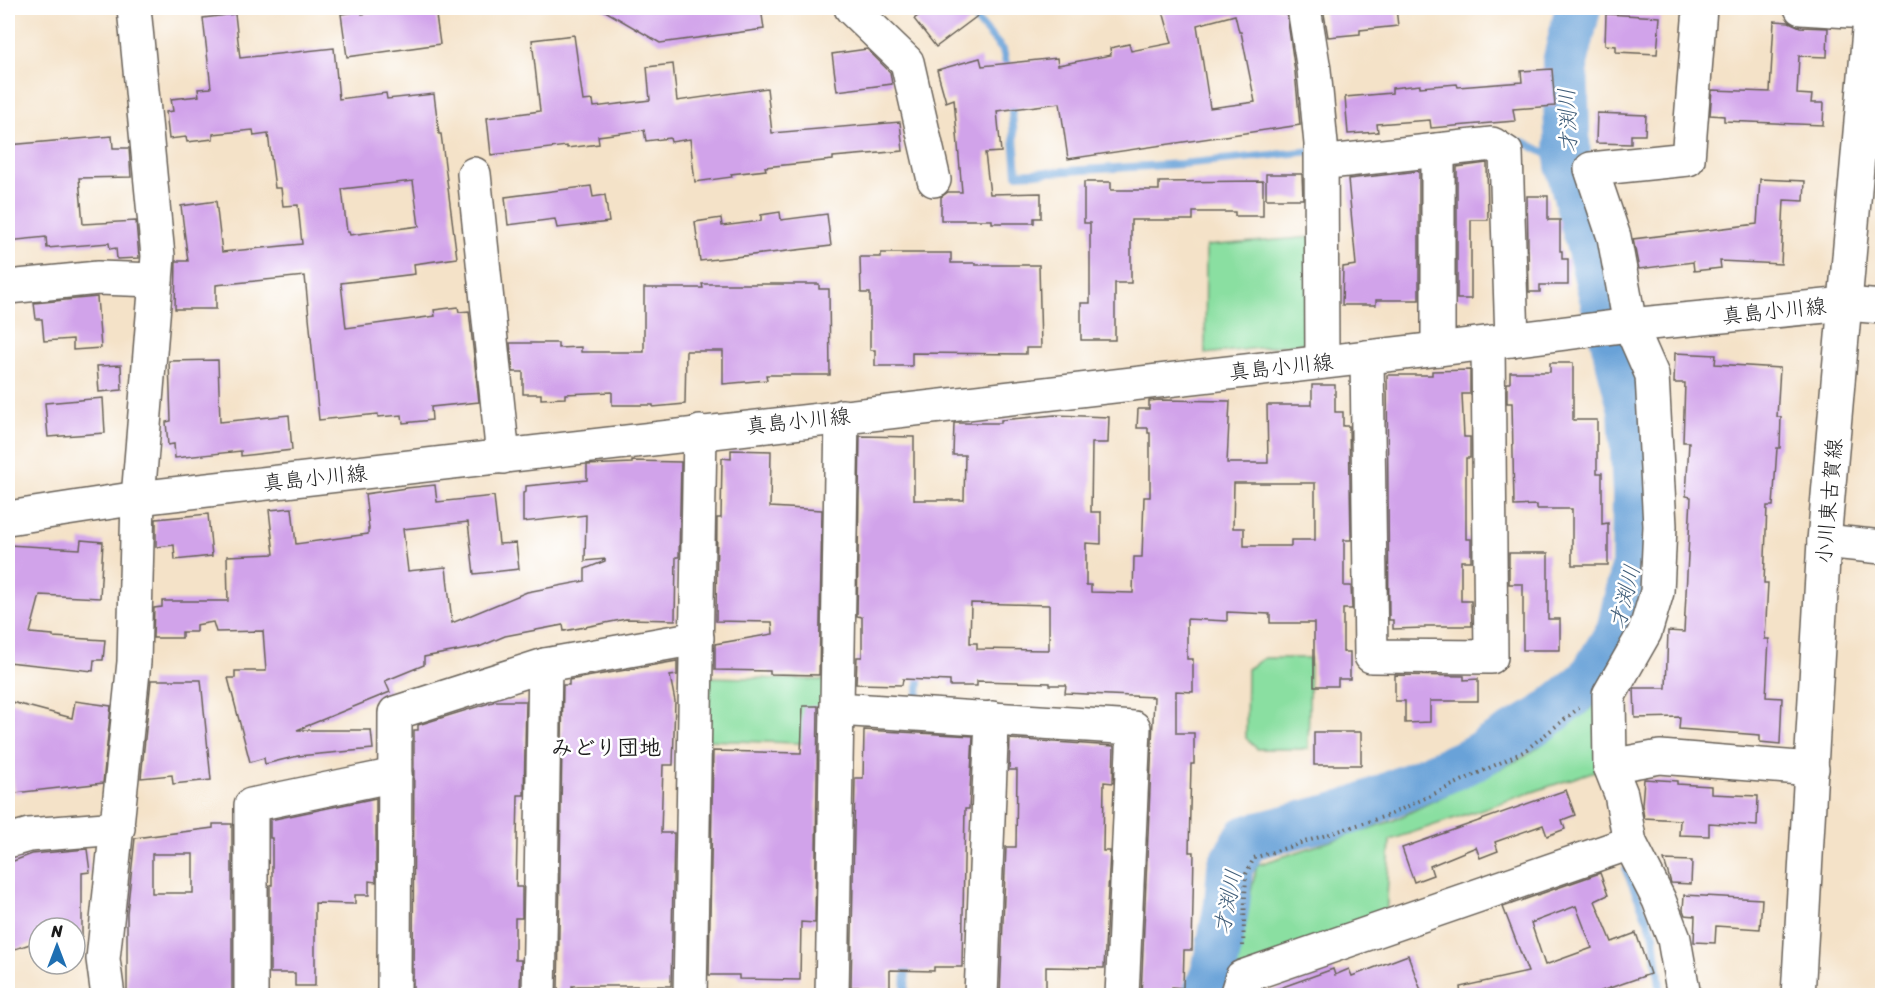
<svg xmlns="http://www.w3.org/2000/svg" width="1890" height="1003" viewBox="0 0 1890 1003" font-family="Sriracha,'Klee One',sans-serif">
<style>
.green{fill:#8adfa1;stroke:#537e5e;stroke-width:1.5}
.lines{fill:none;stroke-linecap:round;stroke-linejoin:round}
.stream{stroke:#69a2d8;stroke-width:8}
.river{stroke:#69a2d8;stroke-width:46}
.building{fill:#d1a3ea;fill-rule:evenodd}
.minor-casing{stroke:#686158;stroke-width:36}
.path{stroke:#686158;stroke-width:4;stroke-dasharray:1.5 4.5;stroke-linecap:butt}
.minor{stroke:#fff;stroke-width:33}
.labels{text-anchor:middle;stroke-width:5;stroke-linejoin:round;paint-order:stroke}
.street-label{font-size:21px;fill:#1c1c1c;stroke:#fff}
.water-label{font-size:22px;font-style:italic;fill:#425f7a;stroke:#fff}
.neighbourhood-label{font-size:22px;font-weight:bold;fill:#1c1c1c;stroke:#fff}
</style>
<rect width="100%" height="100%" fill="#fff"/>
<filter id="ink" filterUnits="userSpaceOnUse"><feTurbulence type="fractalNoise" baseFrequency=".0167" numOctaves="2"/><feDisplacementMap in="SourceGraphic" scale="12" xChannelSelector="R" yChannelSelector="G"/><feConvolveMatrix kernelMatrix="1 2 1 2 8 2 1 2 1" color-interpolation-filters="sRGB"/></filter>
<filter id="wash" filterUnits="userSpaceOnUse"><feTurbulence type="fractalNoise" baseFrequency=".008" numOctaves="4" result="noise"/><feDisplacementMap in="SourceGraphic" scale="24" xChannelSelector="R" yChannelSelector="G"/><feGaussianBlur stdDeviation="1.35" result="paint"/><feColorMatrix in="noise" values="0 0 0 0 0 0 0 0 0 0 0 0 0 0 0 0 0 1.4 0 .05"/><feComposite in="paint" operator="in"/></filter>
<g filter="url(#wash)">
<rect width="100%" height="100%" fill="#f4e2c8"/>
<g class="green">
<path d="M1313,237L1314,342L1205,354L1206,246Z"/>
<path d="M1264,658H1310L1308,749H1257L1246,738L1247,669Z"/>
<path d="M707,677L828,680L827,744L705,740Z"/>
<path d="M1601,701V769L1390,840L1386,919L1232,974L1257,865L1392,821L1526,756Z"/>
</g>
<g class="lines">
<g class="stream">
<path d="M966,8L1003,50L1008,73"/>
<path d="M1011,99L1017,174L1181,164L1313,151"/>
<path d="M1509,140L1526,143L1568,165"/>
<path d="M917,707L920,671"/>
<path d="M1626,870L1654,935L1661,996"/>
<path d="M905,996L906,962"/>
</g>
<path class="river" d="M1205,996L1215,967L1227,904L1230,867L1247,838L1349,812L1470,760L1543,718L1589,681L1619,631L1634,565L1635,494L1631,410L1568,165L1565,63L1578,8"/>
</g>
<g id="blocks">
<g class="building">
<path d="M410,8H435L440,44L347,57L341,14L362,11V14Z"/>
<path d="M600,8H761L764,29L660,43Z"/>
<path d="M929,8H988L936,47L914,19Z"/>
<path d="M1162,8H1286L1295,72L1300,125L1068,159L1060,103L997,111L1001,152L985,153L990,194L1041,193V218H1034V223H992V220H941V197L948,192H962L954,99L946,102L937,70L980,58L982,66L1057,58L1058,65L1111,55L1110,48L1129,44L1131,51L1172,43ZM1235,15L1239,32H1241L1255,102L1210,108L1197,25Z"/>
<path d="M1323,8H1396L1398,26L1360,30V34L1328,37Z"/>
<path d="M235,14L240,58L334,48L339,99L386,93L387,99L434,94L439,134H441L457,258L414,264L415,274L341,283L346,328L435,316L434,310L458,307L459,312L469,311L479,402L431,407L432,420L403,423L402,415L378,417V414L319,420L305,276L216,285V309H175L176,261H188L181,206L216,201L222,252L302,244L298,205L283,206L281,188H275L268,134L254,136L253,130L213,134V139L187,142L186,137L169,139L166,112L173,111L171,99L199,96L198,89L211,88L203,18ZM413,181L419,226L350,235L349,232H347L342,189Z"/>
<path d="M1606,14L1660,17L1657,54L1616,52V46L1605,45Z"/>
<path d="M1774,21L1789,22L1800,27L1828,28L1827,57L1799,56L1797,94L1812,95L1811,103H1824L1823,125L1724,121V116L1710,115L1712,90L1770,92Z"/>
<path d="M574,35L583,101L593,100L594,107L650,100L647,67L673,64L677,101L767,88L772,133L900,122L903,151L833,157V160L765,167L766,170L731,174L732,177L695,182L690,139L671,142L670,138L646,141L644,130L598,136L599,144L567,148V146L491,155L487,118L540,111L532,40Z"/>
<path d="M867,49L890,72L892,84L837,91L832,54Z"/>
<path d="M1552,69L1555,106L1513,109L1515,121L1431,128L1430,120L1377,124L1378,132L1348,134L1345,97L1392,93V88L1420,85V87L1457,84L1458,87L1522,82L1521,71Z"/>
<path d="M1597,113L1646,115L1645,135H1631V144L1596,143Z"/>
<path d="M112,136L113,148H129L131,177L79,178L83,224L136,221L139,258L117,259L116,248L110,249L109,243L47,248L46,237L8,241V145Z"/>
<path d="M1487,163L1488,220H1471V299H1457V167Z"/>
<path d="M1419,171V300H1376V305H1342L1343,267L1356,265L1348,179Z"/>
<path d="M1266,174H1302L1303,199H1266Z"/>
<path d="M1760,179L1805,181L1804,201L1784,200L1781,264L1720,261L1721,268L1694,271L1693,262L1639,269L1633,239L1757,224Z"/>
<path d="M1263,181V216H1235V212H1193V220H1131V283H1115V340H1081V303H1090V223H1084V182H1111V190H1159V182Z"/>
<path d="M591,186L593,197L605,195L609,222L557,228L555,219L508,225L505,197Z"/>
<path d="M1527,196H1548V220H1560V251H1562V259H1568V285H1540V292H1529Z"/>
<path d="M780,212L781,220L827,214L831,246L700,261L695,222L721,218L722,226L761,221V215Z"/>
<path d="M881,253H951V263H975V265H1039L1041,348H1026V354L912,353V366H875V350H870V293H861L860,257H881Z"/>
<path d="M702,284H819V289H829L830,375H766L767,380L723,384V351H686L685,404L653,407V405H612V392L565,394V398L541,399V394H523V372H513L510,343H558V348L581,347V352H644V288H703Z"/>
<path d="M97,297L101,348L73,350V339L44,341L42,319H36L34,303Z"/>
<path d="M1675,353L1716,355L1715,364L1780,368L1777,417H1781L1780,448H1777L1773,506H1767L1764,583H1768L1765,639H1769L1766,697L1782,698L1780,744L1760,742V735L1679,729L1680,717L1635,718L1634,688H1666L1668,631L1684,632L1691,497L1686,496L1689,442H1683L1685,383H1674Z"/>
<path d="M218,360L220,422L289,415L292,450L241,456V451L175,458L174,444L168,445L166,422L171,421L169,361Z"/>
<path d="M1550,363H1573V420H1597V473H1602V524L1608,523V565H1572V509H1537V505L1514,506L1512,403H1507V383H1510V372H1550Z"/>
<path d="M121,365L122,390L99,392L97,366Z"/>
<path d="M1470,370V394H1462L1464,437H1470V458H1466V539H1471V561H1461V601H1471L1472,626H1425V628L1393,629V620H1389L1387,375H1432V371Z"/>
<path d="M1312,385H1335V412H1343V426H1349L1351,540H1344V586H1351L1352,609H1343V652H1350V679H1338V686H1314V623H1270V614L1227,612V621L1187,619V659H1193V692L1176,691V733H1194V764H1191L1189,852H1194L1192,950H1184L1183,988L1172,987V996H1141L1154,697L1065,693L1066,685H1050V683L977,681V686H950V681L903,679L902,685L856,684L857,657H862V617L857,616L860,436L914,437V500H964L965,455H953L954,423H1001V420L1055,415L1109,417L1108,443H1092L1091,512H1101V544L1086,543V585H1091V592L1133,593L1134,557H1142L1144,497H1150V433H1148V428H1137L1138,409H1149V401L1159,400L1230,401L1227,463H1268L1267,405H1312ZM1234,483H1315V540H1291V546H1244V528H1233ZM971,603L1049,605V650L977,649V643H970Z"/>
<path d="M103,398L105,433L48,437L45,403Z"/>
<path d="M731,450L771,451L770,507L822,510L819,675L770,674V671L715,670V644L773,634L772,622L716,621L717,518H721L722,458L731,459Z"/>
<path d="M632,461L681,462L679,557H676L675,620L626,619L564,631L563,625L505,636L479,647L424,657V665L385,681L390,692L297,730H371L373,749L298,756L265,764L264,758L250,762L228,678H235V671H266L263,631L216,632L213,622L196,625V632H182V638H153L154,608L162,607V601H228L227,556L274,554L269,510L292,508L296,544L368,534V529H369L365,494L406,488L435,485L437,502L494,496L499,544L516,543L519,569L474,574L468,522L403,529L408,571L446,567L452,623L527,592L585,581V569L605,561V559L585,561L586,515L523,522V493L526,492V486L587,480V465L632,463Z"/>
<path d="M208,514L212,556L175,560L174,545L156,547V519Z"/>
<path d="M81,540L103,542L100,598L40,595L30,633L53,635V637L105,640L103,660H94L93,671L8,662V545L80,549Z"/>
<path d="M1509,553H1548V619H1560V650H1523V584H1509Z"/>
<path d="M677,661V675L670,676L675,701L673,765H663L661,833H674L671,986H572V992H558L563,685H569V680Z"/>
<path d="M1395,675L1464,676V680L1478,679V701H1430V722L1405,723V701H1395Z"/>
<path d="M151,680H201L211,780L173,784L172,775L141,778Z"/>
<path d="M8,701L72,718L75,701L111,706L103,783L15,793L8,743Z"/>
<path d="M496,701H526L524,795H518L516,887H522V918H515V960H521L520,991L519,993L461,992V996H413L414,730H418V725Z"/>
<path d="M803,706H818L815,923L801,922L800,980L739,979V975H709L713,751L801,753Z"/>
<path d="M864,730L973,736L969,809H965L962,967H934V971L890,970V988L851,987L855,778H863Z"/>
<rect x="1314" y="732" width="47" height="33"/>
<path d="M1010,739L1114,746L1113,783L1104,782L1103,851H1110L1104,968L1046,967V991H1037V996H1000L1006,847H1016L1017,770H1009Z"/>
<path d="M1644,779L1677,781V784L1711,786V794L1758,796L1757,826L1709,823V836L1679,835L1680,820L1644,818L1642,805Z"/>
<path d="M1566,790L1575,815L1562,820L1565,829L1547,836L1543,825L1495,842L1498,851L1480,858L1476,847L1430,866L1433,875L1414,882L1402,848Z"/>
<path d="M376,798V882L369,881V895H355V904L315,903V986H295V973H270V885H272V838H270V820Z"/>
<path d="M213,824H232V992L127,996V913L135,838L213,828ZM152,854H193V893H152Z"/>
<path d="M87,849L90,872L82,873V936H75V928H39V941L12,950L8,936V863L32,854Z"/>
<path d="M1664,860L1692,861L1691,884L1671,883Z"/>
<path d="M1600,873L1608,895L1595,901L1612,942L1636,933L1650,974L1587,996H1461L1460,987L1528,972L1503,907ZM1576,906L1592,948L1545,965L1531,923Z"/>
<path d="M1684,895L1762,899L1760,929L1716,926L1715,943L1694,942L1695,916L1685,915L1683,910Z"/>
<path d="M1408,955L1423,996H1267L1266,993L1333,969L1335,975L1349,969L1352,976Z"/>
</g>
</g>
</g>
<g filter="url(#ink)">
<use href="#blocks" fill-opacity="0" stroke="#686158" stroke-width="1.5"/>
<g class="lines">
<defs>
<g id="minor">
<path d="M851,8L907,62L934,180"/>
<path d="M1304,8L1314,70L1321,144L1322,362"/>
<path d="M1801,8L1882,13"/>
<path d="M1322,160L1338,161L1492,144L1506,153L1512,340"/>
<path d="M474,174L503,457"/>
<path d="M8,287L98,278L156,280"/>
<path d="M1438,349V150"/>
<path d="M1367,357L1371,656L1491,657L1488,343"/>
<path d="M8,518L138,498L1438,349L1630,325L1846,304L1882,307"/>
<path d="M1824,541L1882,547"/>
<path d="M837,709L1134,728L1122,996"/>
<path d="M1610,766L1660,757L1812,769"/>
<path d="M8,841L29,835L118,828"/>
<path d="M108,996L103,959L134,662L138,498L158,256L134,8"/>
<path d="M251,996V805L395,775"/>
<path d="M394,996L395,713L545,665L697,638"/>
<path d="M539,996L545,665"/>
<path d="M690,996L700,432"/>
<path d="M832,996L842,416"/>
<path d="M981,996L992,718"/>
<path d="M1236,996L1242,977L1630,843"/>
<path d="M1684,996L1674,939L1659,900L1630,843L1621,794L1610,766L1609,695L1645,632L1657,592L1660,526L1652,375L1630,325L1614,237L1591,169L1688,159L1700,8"/>
<path d="M1798,996L1824,541L1871,8"/>
</g>
</defs>
<use href="#minor" class="minor-casing"/>
<path class="path" d="M1243,946L1246,874L1254,858L1389,815L1523,752L1579,708"/>
<use href="#minor" class="minor"/>
</g>
</g>
<g class="labels">
<g class="street-label">
<text transform="translate(1774 311) rotate(-6)" y="7">真島小川線</text>
<text transform="translate(1281 367) rotate(-6)" y="7">真島小川線</text>
<text transform="translate(798 421) rotate(-6)" y="7">真島小川線</text>
<text transform="translate(315 478) rotate(-6)" y="7">真島小川線</text>
<text transform="translate(1829 501) rotate(-85)" y="7">小川東古賀線</text>
</g>
<g class="water-label">
<text transform="translate(1567 121) rotate(-92)" y="8">才渕川</text>
<text transform="translate(1624 597) rotate(-76)" y="8">才渕川</text>
<text transform="translate(1227 902) rotate(-79)" y="8">才渕川</text>
</g>
<g class="neighbourhood-label">
<text x="606" y="755">みどり団地</text>
</g>
</g>
<rect width="1890" height="1003" fill="none" stroke="#fff" stroke-width="30"/>
<g transform="translate(57 946)"><circle r="28" fill="#ffffff" stroke="#a4a4a4" stroke-width="1.5"/>
<path d="M0-4.5L10 22L0 15L-10 22Z" fill="#1f6fb2"/>
<text y="-9" font-size="16" font-weight="bold" text-anchor="middle" fill="#1c1c1c">N</text>
</g>
</svg>
